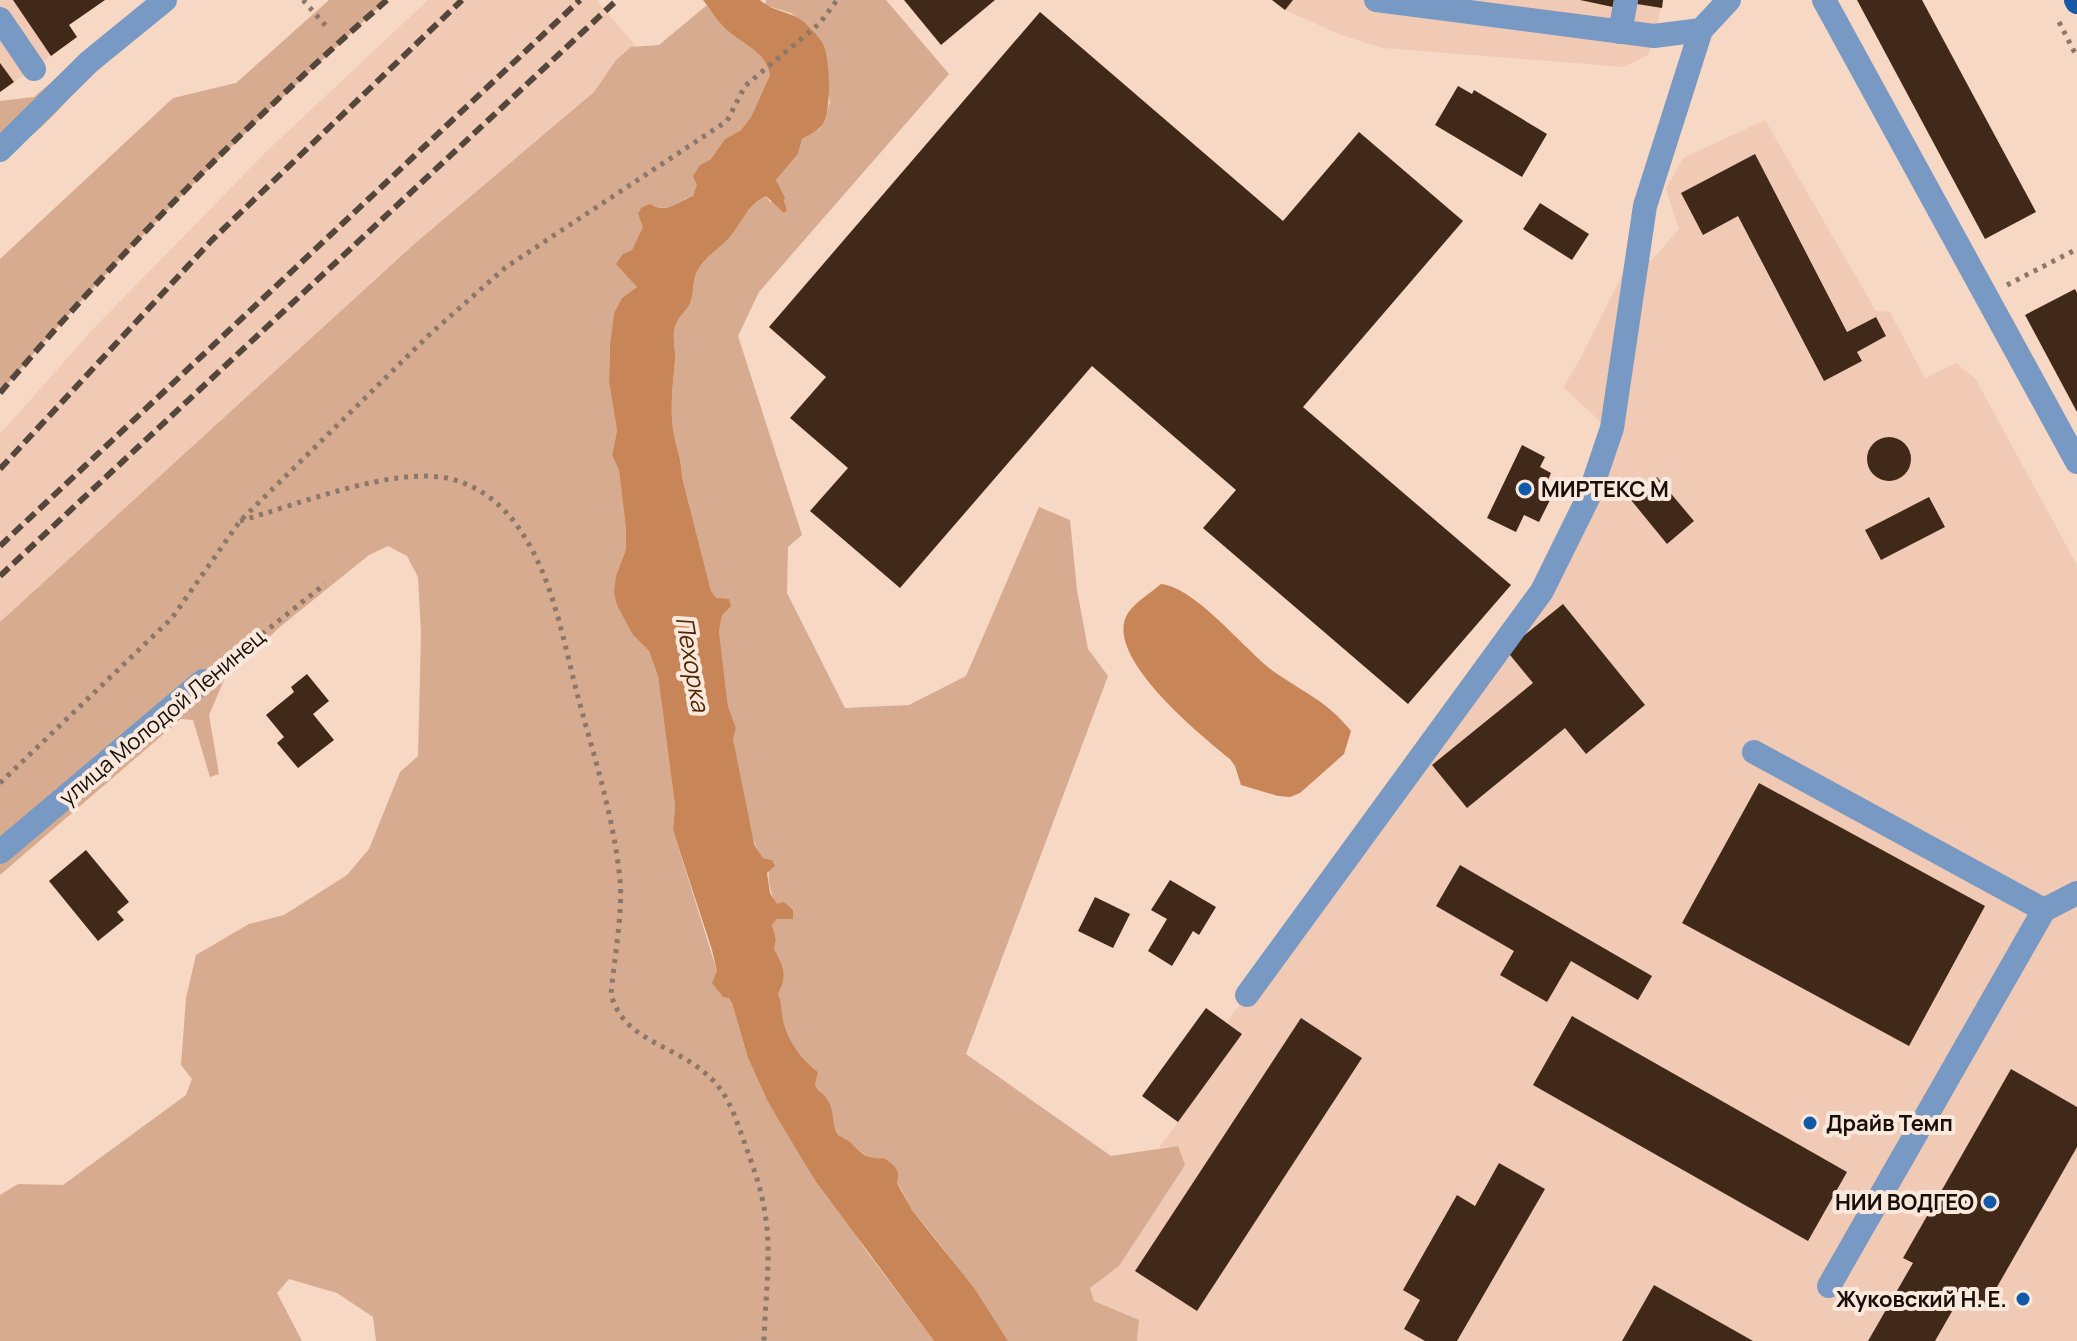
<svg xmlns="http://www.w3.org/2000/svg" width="2077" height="1341" viewBox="0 0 2077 1341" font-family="Manrope,sans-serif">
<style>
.built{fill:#f0cab4}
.green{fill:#d7ab8f}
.water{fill:#c88557}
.building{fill:#41291a}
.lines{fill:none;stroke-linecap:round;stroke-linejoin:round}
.path{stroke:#8c776b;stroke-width:5;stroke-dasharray:4 6;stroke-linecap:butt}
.minor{stroke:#7899c3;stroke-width:24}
.major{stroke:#165aa6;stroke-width:24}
.rail{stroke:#55463c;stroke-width:6;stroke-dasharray:12 6;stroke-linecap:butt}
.poi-dot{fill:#115aa9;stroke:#fbe8dd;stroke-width:3}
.labels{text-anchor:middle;stroke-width:8;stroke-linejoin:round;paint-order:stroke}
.poi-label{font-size:22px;font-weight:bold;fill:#190f09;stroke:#fbe8dd;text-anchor:start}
.street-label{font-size:22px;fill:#190f09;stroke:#fbe8dd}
.water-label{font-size:24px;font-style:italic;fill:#522601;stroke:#fbe8dd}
</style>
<rect width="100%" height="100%" fill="#f7d8c5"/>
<g class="built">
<path d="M0,0H105L69,25L77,37L0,92Z"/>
<path d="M428,0H596L637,47L631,48L616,60L594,92L412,246L0,622V434L93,329L267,151Z"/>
<path d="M1272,0H1663L1649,54L1624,67L1383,48L1341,35L1285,10Z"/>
<path d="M1765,120L1876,311L1890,312L1925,378L1956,363L1975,378L2077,565V1341H1137L1139,1320L1094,1301L1090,1288L1119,1266L1178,1146L1159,1148L1242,1034L1227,1022L1425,752L1534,587L1582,490L1604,425L1563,387L1580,359L1629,261L1652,260L1679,229L1666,189L1683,158Z"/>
</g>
<g class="green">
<path d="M329,0H387C250,126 120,251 0,393V259L173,98L236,83Z"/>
<path d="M766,0H886L949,74L759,292L738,336L802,535L788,547L787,593L845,708L909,705L966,676L1039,507L1070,520L1077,590L1088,649L1108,676L966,1054L1111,1156L1178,1146L1185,1165L1119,1266L1090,1288L1094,1301L1139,1320L1137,1341H1008C978,1296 948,1252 913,1211C907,1203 904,1192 898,1184C884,1165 859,1152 842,1138C832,1130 833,1114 829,1103C826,1095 819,1093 815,1085L818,1072C801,1059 787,1040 783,1019C781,1009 782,1003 778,994C788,975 784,967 774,949L776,939L772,925L777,919C777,896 762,885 772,860L763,858C741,826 740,777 733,739L736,728L728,706L719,631L722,615L711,591L682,477C682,460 675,445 673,429C670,405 673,384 675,360C676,348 671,336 676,324C679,316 687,311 690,303C695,293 691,280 699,268C706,257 716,251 725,242C741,226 745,207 766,196L770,202H784L785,197L776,180L798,154L802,139L820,128L830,102L827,87L828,66L802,21L791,13L765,5Z"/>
<path d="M707,5C714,14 721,24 730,31C746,45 765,53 770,75L751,117L741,130L725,139L710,160L693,196L685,199L677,207L657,208L638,215L644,226L632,250L623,254L637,287L622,298L614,313L610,344L609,382L617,431L612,455L619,469L626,529V549L616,576L633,635L649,651L658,676L675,806L673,830L717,971L732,1003L748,1058L767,1100L865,1249L934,1341H376L373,1317L337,1293L289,1279L277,1293L302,1341H0V1195L18,1184L63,1185L186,1095L192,1079L181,1065L186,998L196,955L249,924L284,915L347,875L369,849L400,772L418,756L421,633L418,577L407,556L388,546L369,555L281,626L225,678L209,715L219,774L210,777L193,720L181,719L0,875V622L412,246L594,92L616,60L631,47L659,45Z"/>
<path d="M104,38C87,77 65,108 32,135L9,130L0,136V101L34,97Z"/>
</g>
<g class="water">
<path d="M703,0H760C772,12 791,11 804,22C811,29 820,37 824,46C830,62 832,111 822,125C817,131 809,135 802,139L798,154L776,180L785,197L784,202L787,210L784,213L766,196C745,206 741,227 725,242C716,251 706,257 699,268C691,280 695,293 690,303C687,311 679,316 676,324C671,336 676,348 675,360C673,384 670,405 673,429C675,445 682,460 682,477L711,591L716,598L729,599L731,606L722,615L719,631L728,706L736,728L733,739L754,844L763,858L772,860L775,866L767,873L770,893L777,904L784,902L793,910V919H777L772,925L776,939L774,949C784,967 788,975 778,994C782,1003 781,1009 783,1019C787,1040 801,1059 818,1072L815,1085C818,1092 824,1093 827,1099C834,1108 832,1121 836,1131C839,1138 846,1138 851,1143C862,1154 867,1160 884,1158C894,1166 901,1169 897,1183L912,1210L974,1288L1008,1341H934L815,1180L790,1139L767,1100L748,1058L732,1003L729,998L723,997L712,983L717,971L712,950L673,830L675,806L658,676L649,651L633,635L617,605L614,593L616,576L626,549V529L619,470L612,455L617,431L609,382L610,344L614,313L622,298L637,287L616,264L623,254L632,250L643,227L638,214L641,208L650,204C667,215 679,201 693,196L697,185L693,176L700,165L710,160L725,139L741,130L751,117L770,75C765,51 744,45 727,30C718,22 711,10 703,0Z"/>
<path d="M1161,584C1195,587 1245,650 1273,671C1304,693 1326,700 1351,731L1344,754L1300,793L1290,797L1278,796L1241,785L1235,766L1230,759C1201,735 1101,655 1128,613C1136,601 1151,593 1161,584Z"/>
</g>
<g class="building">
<path d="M13,0H105L69,25L77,37L51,56Z"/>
<path d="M904,0H995L941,45Z"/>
<path d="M1272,0H1293L1285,10Z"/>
<path d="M1580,0H1614L1613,7Z"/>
<path d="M1638,0H1663L1662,8L1637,4Z"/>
<path d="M1857,0H1922L2036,212L1985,239Z"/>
<path d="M1040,12L1283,221L1359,132L1463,221L1303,407L1511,585L1408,704L1203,528L1236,490L1092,366L900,588L810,511L848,468L790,418L826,377L769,327Z"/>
<path d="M0,63L14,82L0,92Z"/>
<path d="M1458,86L1472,94L1474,90L1547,134L1522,177L1435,125Z"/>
<path d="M1755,154L1847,332L1876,317L1886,336L1857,352L1862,361L1824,381L1738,216L1703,235L1681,193Z"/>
<path d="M1540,203L1589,234L1572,260L1523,229Z"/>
<path d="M2075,289L2077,293V412L2025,315Z"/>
<circle cx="1889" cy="459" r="22"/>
<path d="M1522,445L1545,457L1540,467L1551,473L1545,487L1554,492L1539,522L1524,515L1516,532L1487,518Z"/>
<path d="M1657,477L1694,521L1667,544L1631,500Z"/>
<path d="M1929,497L1945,527L1881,560L1865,530Z"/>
<path d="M1563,604L1645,705L1586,754L1565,728L1467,808L1432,765L1533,683L1506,650Z"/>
<path d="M307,674L329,701L313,714L334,740L298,768L277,743L284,737L266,715L294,692L291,687Z"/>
<path d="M1759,783L1985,906L1909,1046L1682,923Z"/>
<path d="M86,850L129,902L117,912L124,920L98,941L49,881Z"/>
<path d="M1460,865L1652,976L1638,1000L1571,961L1547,1002L1500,975L1514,951L1436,906Z"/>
<path d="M1170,880L1216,907L1199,935L1193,931L1172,966L1148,951L1167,919L1151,910Z"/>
<path d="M1095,897L1130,914L1113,948L1078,931Z"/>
<path d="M1206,1008L1242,1034L1178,1122L1142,1096Z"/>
<path d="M1572,1016L1847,1172L1808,1241L1533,1085Z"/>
<path d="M1301,1018L1362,1058L1197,1311L1135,1271Z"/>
<path d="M2011,1069L2077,1107V1147L1985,1308L1962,1294L1935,1341H1868L1913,1263L1903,1258Z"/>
<path d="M1499,1163L1545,1189L1457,1341H1425L1404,1329L1420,1300L1403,1290L1457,1195L1475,1206Z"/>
<path d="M1654,1285L1753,1341H1622Z"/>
</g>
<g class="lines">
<g class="path">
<path d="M303,0L326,26"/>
<path d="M2059,22L2077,57"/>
<path d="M2007,285L2077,249"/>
<path d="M240,521C296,505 396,465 451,479C479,486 502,504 518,527C553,576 563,640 578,697C594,757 614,817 620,880C623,911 614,961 611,994C623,1041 675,1045 706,1074C726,1090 734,1113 742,1136C751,1161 761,1186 765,1213C772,1254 765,1299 764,1341"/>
<path d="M223,665L325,584"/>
<path d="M0,783L172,618L240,521L429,335L506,267L727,121L745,86L820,23L837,0"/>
</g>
<g class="minor">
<path d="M1376,0L1431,7"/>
<path d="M1432,0L1431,7L1654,36L1701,30"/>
<path d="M1824,0L2077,462"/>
<path d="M0,19L34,69"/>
<path d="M1620,32L1626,0"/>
<path d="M0,150L89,62L165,0"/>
<path d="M1754,752L2044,910"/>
<path d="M0,852L203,681"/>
<path d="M1247,995L1542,591L1589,496L1612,428L1645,206L1701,30L1729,0"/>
<path d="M1829,1286L2044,910L2077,893"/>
</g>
<path class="major" d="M2076,0L2077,2"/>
<g class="rail">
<path d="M0,393C119,253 248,121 387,0"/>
<path d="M0,469L212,240L462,0"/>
<path d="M0,546L580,0"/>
<path d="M0,576L617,0"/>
</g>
</g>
<g class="poi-dot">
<circle cx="1525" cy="489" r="8"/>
<circle cx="1810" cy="1123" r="8"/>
<circle cx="1990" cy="1202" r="8"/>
<circle cx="2023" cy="1299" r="8"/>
</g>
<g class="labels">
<g class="poi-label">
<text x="1541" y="497">МИРТЕКС М</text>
<text x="1826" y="1131">Драйв Темп</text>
<text x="1974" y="1210" text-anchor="end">НИИ ВОДГЕО</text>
<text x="2007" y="1307" text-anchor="end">Жуковский Н. Е.</text>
</g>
<g class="street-label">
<text transform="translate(162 717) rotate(-40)" y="8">улица Молодой Ленинец</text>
</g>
<g class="water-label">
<text transform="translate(692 664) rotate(80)" y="8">Пехорка</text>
</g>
</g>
</svg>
